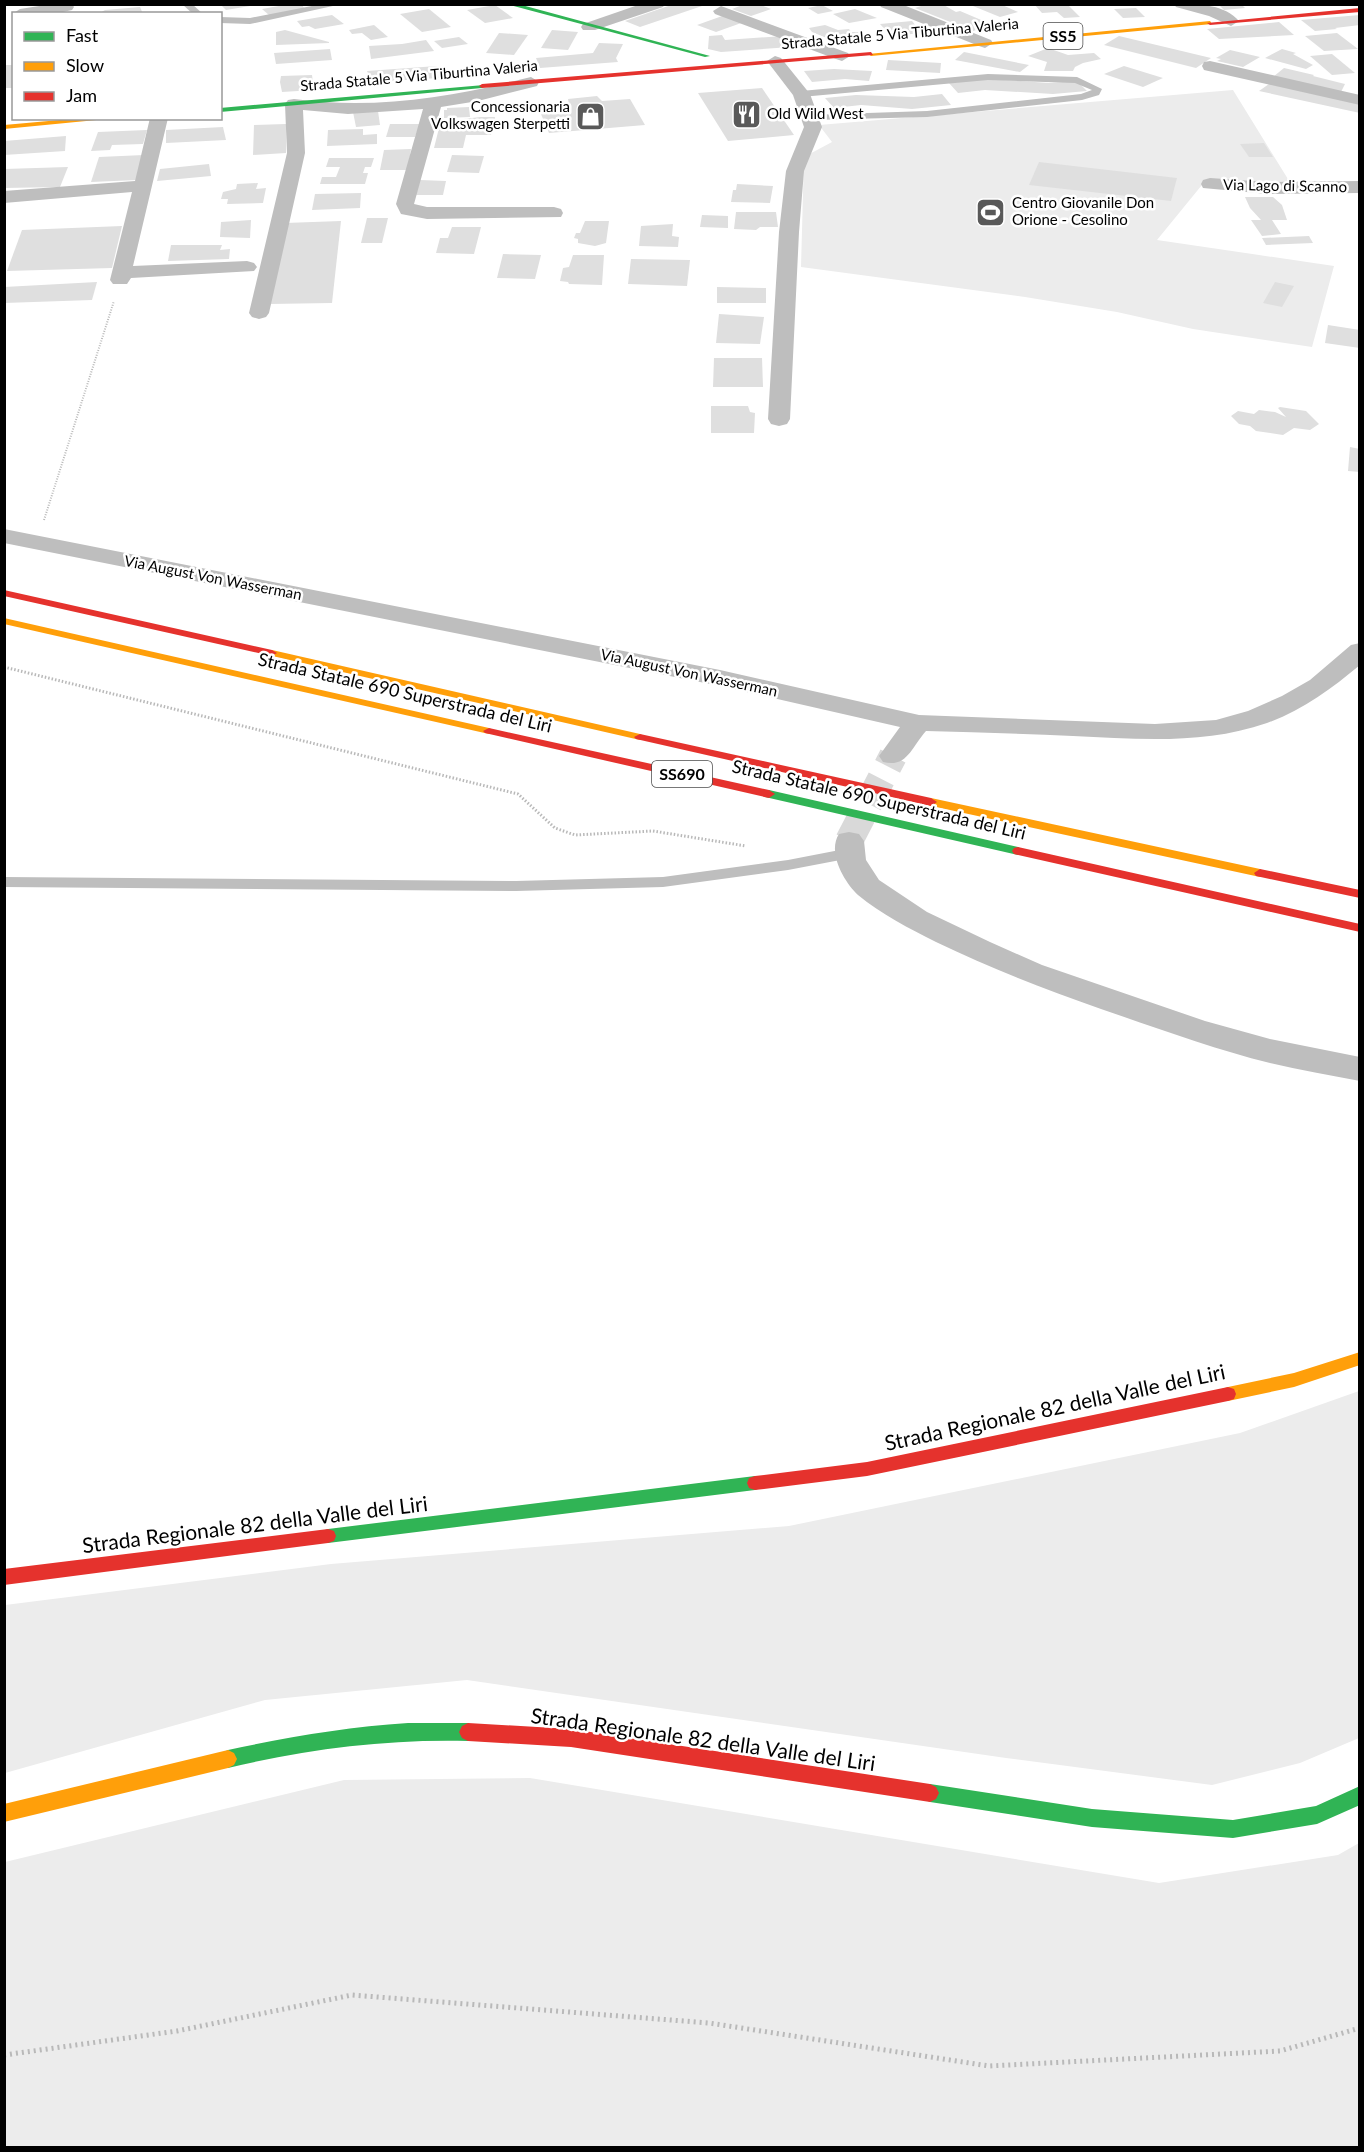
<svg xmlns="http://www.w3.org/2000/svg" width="1364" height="2152" viewBox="0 0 1364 2152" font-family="Lato,sans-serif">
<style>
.green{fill:#ececec}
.building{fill:#dfdfdf}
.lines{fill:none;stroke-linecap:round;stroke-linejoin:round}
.street-tunnel{stroke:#d9d9d9;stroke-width:28;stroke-dasharray:28 14;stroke-linecap:butt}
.path-far2{stroke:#b9b9b9;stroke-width:2;stroke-dasharray:1 1.5;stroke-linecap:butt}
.path-far1{stroke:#b9b9b9;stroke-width:3;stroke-dasharray:1.5 2;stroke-linecap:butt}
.path{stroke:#b9b9b9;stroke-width:5;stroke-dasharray:2 4;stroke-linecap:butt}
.lane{fill:#bebebe;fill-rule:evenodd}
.street{fill:#bebebe;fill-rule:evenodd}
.fast{fill:#30b455;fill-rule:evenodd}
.slow{fill:#ff9f0a;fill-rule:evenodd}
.jam{fill:#e5322d;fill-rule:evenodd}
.labels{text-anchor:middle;stroke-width:5;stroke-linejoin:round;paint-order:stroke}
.far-street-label{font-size:15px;fill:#000;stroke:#fff}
.far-poi-label{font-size:15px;fill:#000;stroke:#fff;text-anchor:start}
.shield{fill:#fff;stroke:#4c4c4c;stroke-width:1.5}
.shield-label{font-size:16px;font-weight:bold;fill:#000}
.street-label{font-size:18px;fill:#000;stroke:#fff}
.near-street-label{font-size:21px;fill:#000;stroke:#fff}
</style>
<rect width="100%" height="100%" fill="#fff"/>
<g class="green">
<path d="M1233,90L1291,184L1206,180L1157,240L1334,266L1312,347L1193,329L1117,312L1025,297L801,267L804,157L832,142L819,125Z"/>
<path d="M1359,1391V1738L1300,1763L1212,1785L1006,1758L467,1680L265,1700L5,1773V1605L331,1564L789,1526L1240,1433Z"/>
<path d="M530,1778L1159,1883L1338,1855L1359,1843V2147H5V1862L344,1780Z"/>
</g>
<g class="building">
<path d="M220,4H250V6L226,10Z"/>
<path d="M290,4H301L305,9L269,15L262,9Z"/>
<path d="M674,4L705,5L640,27L625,21Z"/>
<path d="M745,4H758L771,9L751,16L732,9Z"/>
<path d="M927,4H942L956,12L960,11L993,25L973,31L915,8Z"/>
<path d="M968,4H1000L1018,12L1000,17Z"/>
<path d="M1034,4H1067L1080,17L1064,18L1057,12L1042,13Z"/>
<path d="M1218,4H1241L1245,8L1224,10Z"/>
<path d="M495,5L513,18L485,23L467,10Z"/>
<path d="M822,5L833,11L818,14L808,8Z"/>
<path d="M140,7L143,14H98L105,10Z"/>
<path d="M1136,8L1145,17L1123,18L1114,9Z"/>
<path d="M429,9L451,27L422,32L400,14Z"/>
<path d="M855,9L877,18L849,23L833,14Z"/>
<path d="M332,15L344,24L315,29L309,26L302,27L297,21Z"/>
<path d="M725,15L744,22L716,32L697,25Z"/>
<path d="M1360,15V25L1335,28L1337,29L1315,31L1301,20Z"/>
<path d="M912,21L922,33L891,36L880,24Z"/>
<path d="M1279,22L1294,35L1219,39L1207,29Z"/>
<path d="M374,25L388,37L371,40L362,33L352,34L349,30Z"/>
<path d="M825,25L838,30L849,29L851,32H859L864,39L834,41L812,32L809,28Z"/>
<path d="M285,30L329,42V43L276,45V32Z"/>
<path d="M552,30L578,32L568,50L541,48Z"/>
<path d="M499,33L528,35L514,55L486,53Z"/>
<path d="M1337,33L1358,49L1324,51L1305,36Z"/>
<path d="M722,35L725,40L784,36L791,47L721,52L708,49L709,36Z"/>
<path d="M1119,36L1211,58L1196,68L1104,45Z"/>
<path d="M459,37L468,44L442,48L434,41Z"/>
<path d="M426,40L434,51L371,59L369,46L402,44Z"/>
<path d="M599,43L623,44L616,58L618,62L540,68L536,58L593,53Z"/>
<path d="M1048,48L1068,55L1094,53L1101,59L1083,63L1075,67L1073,71H1044L1047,62L1028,56Z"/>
<path d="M330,49L332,60L276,64L274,53Z"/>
<path d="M1282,49L1296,53L1293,54L1313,65L1306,69L1265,58Z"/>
<path d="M1230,50L1260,57L1243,67L1217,61L1221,59L1216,58Z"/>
<path d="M964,52L1029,65L1020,72L955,60Z"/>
<path d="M1332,54L1355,73L1332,75L1310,56Z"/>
<path d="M888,60L941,63L940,73L886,70Z"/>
<rect x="4" y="65" width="10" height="23"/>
<path d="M437,66L439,78L372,82L367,71Z"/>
<path d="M1124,66L1163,78L1143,87L1104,74Z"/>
<path d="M1284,68L1314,75L1313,76L1345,84L1341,92L1273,77Z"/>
<path d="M834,69L872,71L869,81L845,79L812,82L804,71Z"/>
<path d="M312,75L314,90L282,92L280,82L281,76Z"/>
<path d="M988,79L1049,83L1077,81L1087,91L1053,94L985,90L958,93L949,83Z"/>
<path d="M1269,84L1360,102V113L1259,91Z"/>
<path d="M762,88L794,135L728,141L698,93Z"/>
<path d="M942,94L951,105L912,109L861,105L834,108L825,98L856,95L914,97Z"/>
<path d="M597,96L602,101L630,99L645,125L549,133L538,107L569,104L568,99Z"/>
<path d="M469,107L470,117L444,118V110H447V108Z"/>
<path d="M378,111L380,125L356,127L353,112Z"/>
<path d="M480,117H495L491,135H466L463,148H434L439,128H462L464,119Z"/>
<path d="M286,124V153L253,155L254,125Z"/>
<path d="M390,124H420L415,137H386Z"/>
<path d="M223,127L226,140L166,143V130Z"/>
<path d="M363,129V135L377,134V144L327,146L328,130Z"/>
<path d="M147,130L143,144L112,145L110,150L91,151L98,132Z"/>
<path d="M66,136L65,151L4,155V141Z"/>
<path d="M1264,143L1273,157H1249L1240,144Z"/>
<path d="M411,149L408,170H380L384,150Z"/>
<path d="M144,155L137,180L91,182L99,157Z"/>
<path d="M452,155L484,156L479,173L447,172Z"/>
<path d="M329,158H374L371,167H365L363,173H368L365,184H320L322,177H336L340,167H326Z"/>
<path d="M1039,162L1177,178L1171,201L1029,185Z"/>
<path d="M209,164L211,176L157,181L160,169Z"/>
<path d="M68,167L60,187L4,188V169Z"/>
<path d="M420,180L446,181L443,195H416Z"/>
<path d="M258,183L256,189L266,188L263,203L227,204L228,199H221L223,192L236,189L237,184Z"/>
<path d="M737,184L773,186L770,203L731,202L733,190H736Z"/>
<path d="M361,193L360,208L312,210L315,194Z"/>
<path d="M1245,197H1273L1282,205L1287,220H1272L1281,234L1262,236L1251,220H1261L1250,208Z"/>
<path d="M736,212H776L778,227H760L756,230L734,229Z"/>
<path d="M702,215L728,216V228L700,227Z"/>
<path d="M367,218H388L382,243H361Z"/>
<path d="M251,220L250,238L220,237L221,222Z"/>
<path d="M341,221L332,303L269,304L285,223Z"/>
<path d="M585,221H609L606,243L595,246L578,243V239L574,238L576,233H580Z"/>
<path d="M673,224L672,236L679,237L678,247L639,246L641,226Z"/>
<path d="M122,226L112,268L7,271L22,230Z"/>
<path d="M452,227H481L474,254L436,253L440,238H448Z"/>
<path d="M1309,236L1313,243L1266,245L1262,238Z"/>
<path d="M171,245H222L220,250L230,249L229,259L168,261Z"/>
<path d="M503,254L541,255L535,279L497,278Z"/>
<path d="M573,255H604L602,285L569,284L568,282L560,281L563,268L569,267Z"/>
<path d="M631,259L690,260L687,286L628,284Z"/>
<path d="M97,282L92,300L4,303V287Z"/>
<path d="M1275,282L1294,286L1282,307L1263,303Z"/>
<path d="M717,287L766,288V303H717Z"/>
<path d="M719,314L764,317L760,344L716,343Z"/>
<path d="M1328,325L1360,330V348L1325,343Z"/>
<path d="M714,358H762L763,387H713Z"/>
<path d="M711,406H748L750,412L755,413L754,433H711Z"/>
<path d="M1280,407L1306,411L1319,424L1310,430L1294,428L1283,435L1256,431L1250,426L1239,424L1231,416L1238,411L1254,414L1259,410L1275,412L1286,417L1278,408Z"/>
<path d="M1350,447L1360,449V472L1348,471Z"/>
</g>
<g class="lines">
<path class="street-tunnel" d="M849,841L893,756"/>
<path class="path-far2" d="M44,520L114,301"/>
<path class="path-far1" d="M4,667L518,794L555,828L575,835L653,831L746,846"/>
<path class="path" d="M4,2055L177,2031L352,1995L709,2023L989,2066L1280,2051L1360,2028"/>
<g class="lane">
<path d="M182,4H192L203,14H193Z"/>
<path d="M322,4H342L250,24L220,23V17L250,18Z"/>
<path d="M988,74L1077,77L1102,89L1099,95L1082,100L927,117L811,120L806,117L808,115L927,111L1081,94L1092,90L1075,83L988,80L801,97L796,94L801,91Z"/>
<path d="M850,848L856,849L858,853L856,857L788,870L663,887L516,891L4,887V877L516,881L663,877L788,860Z"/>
</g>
<g class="street">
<path d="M52,4H72L74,7L72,10L54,14H14V16L12,14L20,9Z"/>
<path d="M641,4H665L663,7L595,30H583L581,27L583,24Z"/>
<path d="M879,4H901L991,40L993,43L985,48L979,46L881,7Z"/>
<path d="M1174,4C1194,4 1224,3 1239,21L1231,26L1209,16L1176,7Z"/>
<path d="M721,6L848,53L850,56L842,61L836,59L715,14L713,11Z"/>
<path d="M775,56L781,58L810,94L822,127L804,171L799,232L790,419L787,424L779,426L771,424L768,419L779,232L786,171L804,127L793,95L767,61Z"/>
<path d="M1210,61L1360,95V105L1204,70L1202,66L1204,62Z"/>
<path d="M531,77L539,82L537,86L478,101L441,107L414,204L427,207H554L561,209L563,213L561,217L427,219L401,214L396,204L423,109L348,114L303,110L305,153L269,313L266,317L259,319L252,317L249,313L287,153L285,104L288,100L294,99C376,110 452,97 531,77Z"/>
<path d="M150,118H168L133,266L247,261L254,263L257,267L254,271L131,278L127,284H113L110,280L132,192L4,203V191L135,181Z"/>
<path d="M1210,178L1268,182L1360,181V193L1268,194L1203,188L1201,184L1203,180Z"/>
<path d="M4,529L720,670L919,715L1155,724L1216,720L1248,711L1282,696L1310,680L1351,645L1360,643V665C1331,689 1303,710 1267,723C1204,745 1138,739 1073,736C1024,734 975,732 926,731C911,748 907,768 883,762L879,756L900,727L720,686L4,543Z"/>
<path d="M849,832L859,834L864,841L866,860L879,880L927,912L990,942L1042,965L1205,1021L1270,1039L1360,1057V1081C1330,1075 1300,1070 1270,1063C1213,1049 1157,1028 1101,1009C1044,989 990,968 936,942C910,929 881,914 858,895C844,882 827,852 839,834Z"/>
</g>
<g class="fast">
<path d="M506,4H518L710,56L705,57Z"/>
<path d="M484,85L482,88L220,112V108Z"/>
<path d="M769,790L1018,847L1024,851L1018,855L765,797L763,794L765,791Z"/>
<path d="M755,1476L761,1478L763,1483L761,1488L755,1490L328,1543L322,1541L320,1536L322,1531L328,1529Z"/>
<path d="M408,1723H468L474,1726L477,1732L474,1738L468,1741C386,1739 307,1749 228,1768L222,1765L219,1759L222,1753L228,1750C288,1737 347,1727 408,1723Z"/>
<path d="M930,1784L1092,1809L1233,1820L1316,1806L1360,1786V1805L1317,1824L1233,1838L1092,1827L930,1802L924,1799L921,1793L924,1787Z"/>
</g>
<g class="slow">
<path d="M1210,21L1212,24L871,56L868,54Z"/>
<path d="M82,118H117L4,129V125Z"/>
<path d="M4,618L489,728L495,731L489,734L4,624Z"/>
<path d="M272,650L640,734L646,737L640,740L268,655V651Z"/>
<path d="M931,798L1260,869L1266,873L1260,877L927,805L925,802L927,799Z"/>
<path d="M1360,1352V1365L1294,1387L1228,1401L1222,1399L1220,1394L1222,1389L1228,1387L1294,1373Z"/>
<path d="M228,1750L234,1753L237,1759L234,1765L228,1768L4,1822V1804Z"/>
</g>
<g class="jam">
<path d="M1360,8V12L1210,25L1207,23Z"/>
<path d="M871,52L873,55L482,88L479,86L482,84Z"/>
<path d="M4,590L272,650L277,653L272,656L4,596Z"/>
<path d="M489,728L769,790L775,794L769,798L485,733L483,731Z"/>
<path d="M640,734L931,798L937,802L931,806L636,739L634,737Z"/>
<path d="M1018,847L1360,924V932L1014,854L1012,851L1014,848Z"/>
<path d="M1260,869L1360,890V898L1256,876L1254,873Z"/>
<path d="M1228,1387L1234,1389L1236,1394L1234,1399L1228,1401L867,1476L755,1490L749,1488L747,1483L749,1478L755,1476L867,1462Z"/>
<path d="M328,1529L334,1531L336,1536L334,1541L328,1543L4,1585V1569Z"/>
<path d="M468,1723L571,1729L930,1784L936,1787L939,1793L936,1799L930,1802L571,1747L468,1741L462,1738L459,1732L462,1726Z"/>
</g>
</g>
<defs>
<symbol id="restaurant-square" viewBox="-11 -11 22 22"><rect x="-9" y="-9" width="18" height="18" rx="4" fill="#595959" stroke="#fff"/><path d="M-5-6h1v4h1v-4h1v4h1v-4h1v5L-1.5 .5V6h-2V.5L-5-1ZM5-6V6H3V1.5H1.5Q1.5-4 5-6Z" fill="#fff"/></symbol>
<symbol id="shop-square" viewBox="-11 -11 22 22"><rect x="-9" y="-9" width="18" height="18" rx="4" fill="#595959" stroke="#fff"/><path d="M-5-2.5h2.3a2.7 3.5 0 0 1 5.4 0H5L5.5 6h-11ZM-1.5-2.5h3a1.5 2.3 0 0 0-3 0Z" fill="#fff"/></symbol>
<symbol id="stadium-square" viewBox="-11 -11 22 22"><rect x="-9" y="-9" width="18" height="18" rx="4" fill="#595959" stroke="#fff"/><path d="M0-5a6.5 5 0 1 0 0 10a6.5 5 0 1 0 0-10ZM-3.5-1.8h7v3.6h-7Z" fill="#fff"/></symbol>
</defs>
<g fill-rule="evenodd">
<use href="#restaurant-square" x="730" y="98" width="33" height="33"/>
<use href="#shop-square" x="574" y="100" width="33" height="33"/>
<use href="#stadium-square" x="974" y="196" width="33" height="33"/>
</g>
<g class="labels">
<g class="far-street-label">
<text transform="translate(900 34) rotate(-5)" y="5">Strada Statale 5 Via Tiburtina Valeria</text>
<text transform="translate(419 76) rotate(-5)" y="5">Strada Statale 5 Via Tiburtina Valeria</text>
<text transform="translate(1285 186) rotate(1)" y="5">Via Lago di Scanno</text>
<text transform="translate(213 578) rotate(11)" y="5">Via August Von Wasserman</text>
<text transform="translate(689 673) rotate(12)" y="5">Via August Von Wasserman</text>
</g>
<g class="far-poi-label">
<text x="570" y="112" text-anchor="end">Concessionaria<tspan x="570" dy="17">Volkswagen Sterpetti</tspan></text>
<text x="767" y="119">Old Wild West</text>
<text x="1012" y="208">Centro Giovanile Don<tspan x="1012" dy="17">Orione - Cesolino</tspan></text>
</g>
<g class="shield">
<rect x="1043.5" y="23" width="39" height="26" rx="4.5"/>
<rect x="652" y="761" width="60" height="26" rx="4.5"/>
</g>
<g class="shield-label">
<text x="1063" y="42">SS5</text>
<text x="682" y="780">SS690</text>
</g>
<g class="street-label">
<text transform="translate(405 693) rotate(13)" y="6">Strada Statale 690 Superstrada del Liri</text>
<text transform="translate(879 800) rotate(13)" y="6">Strada Statale 690 Superstrada del Liri</text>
</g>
<g class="near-street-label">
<text transform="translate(1055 1408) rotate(-12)" y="7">Strada Regionale 82 della Valle del Liri</text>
<text transform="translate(255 1525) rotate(-7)" y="7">Strada Regionale 82 della Valle del Liri</text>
<text transform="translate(703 1740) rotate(8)" y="7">Strada Regionale 82 della Valle del Liri</text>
</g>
</g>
<rect width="1364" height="2152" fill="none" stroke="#000000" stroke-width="12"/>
<rect x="12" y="12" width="210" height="108" fill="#ffffff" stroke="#999999" stroke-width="1.5"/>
<rect x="24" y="32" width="30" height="9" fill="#30b455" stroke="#999999" stroke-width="1.5"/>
<text x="66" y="42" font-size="18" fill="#000000">Fast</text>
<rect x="24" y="62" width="30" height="9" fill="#ff9f0a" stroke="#999999" stroke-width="1.5"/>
<text x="66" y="72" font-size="18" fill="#000000">Slow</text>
<rect x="24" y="92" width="30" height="9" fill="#e5322d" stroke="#999999" stroke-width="1.5"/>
<text x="66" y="102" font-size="18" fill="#000000">Jam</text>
</svg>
